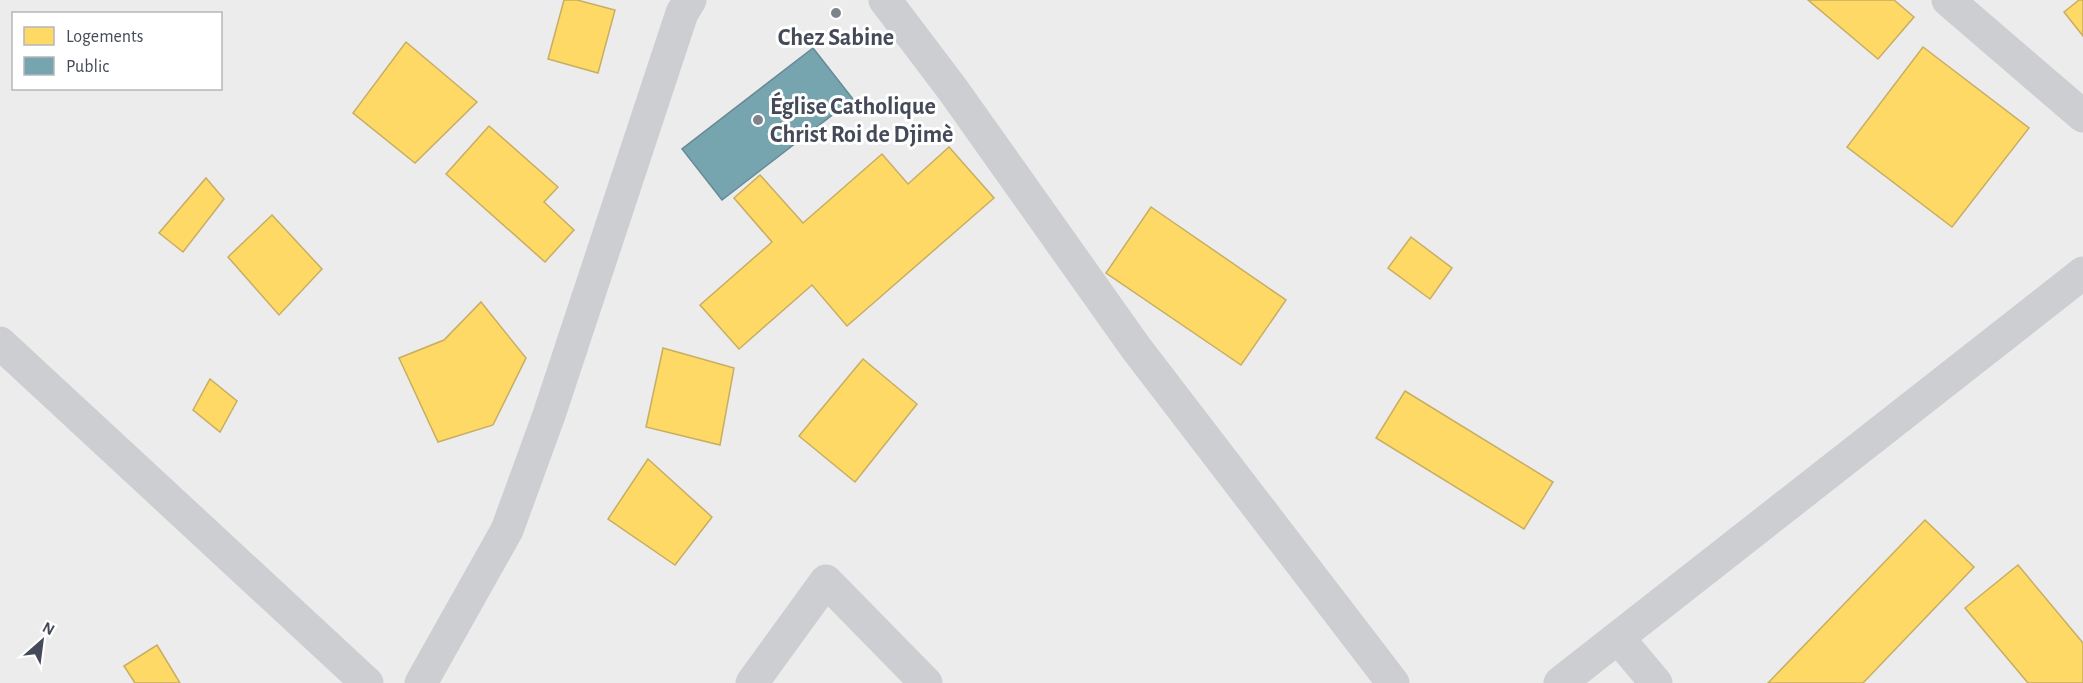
<svg xmlns="http://www.w3.org/2000/svg" width="2083" height="683" viewBox="0 0 2083 683" font-family="'Alegreya Sans',sans-serif">
<style>
.homes{fill:#ffd966;stroke:#c7ae62;stroke-width:1.5}
.public{fill:#76a5af;stroke:#678a95;stroke-width:1.5}
.lines{fill:none;stroke-linecap:round;stroke-linejoin:round}
.minor{stroke:#cdced2;stroke-width:33}
.poi-dot{fill:#7f838c;stroke:#fff;stroke-width:2}
.labels{text-anchor:middle;stroke-width:6;stroke-linejoin:round;paint-order:stroke}
.poi-label{font-size:24px;font-weight:bold;fill:#444a58;stroke:#fff}
</style>
<rect width="100%" height="100%" fill="#edecec"/>
<g class="homes">
<path d="M564,0H577L615,10L598,73L548,59Z"/>
<path d="M1808,0H1894L1914,17L1878,59Z"/>
<path d="M2079,0H2083V36L2064,12Z"/>
<path d="M406,42L477,102L415,163L353,113Z"/>
<path d="M1923,47L2029,128L1952,227L1847,147Z"/>
<path d="M489,126L558,187L544,202L574,230L545,262L446,174Z"/>
<path d="M949,147L994,198L847,326L812,285L739,349L700,305L772,242L734,198L760,175L803,223L882,154L908,184Z"/>
<path d="M206,178L224,199L183,252L159,233Z"/>
<path d="M1151,207L1286,300L1241,365L1106,273Z"/>
<path d="M272,215L322,269L279,315L228,257Z"/>
<path d="M1411,237L1452,268L1430,299L1388,268Z"/>
<path d="M481,302L526,358L493,425L438,442L399,358L444,340Z"/>
<path d="M663,348L734,368L720,445L646,427Z"/>
<path d="M863,359L917,404L855,482L799,436Z"/>
<path d="M210,379L237,401L220,432L193,410Z"/>
<path d="M1405,391L1553,482L1524,529L1376,438Z"/>
<path d="M648,459L712,517L675,565L608,519Z"/>
<path d="M1925,520L1974,567L1863,683H1768Z"/>
<path d="M2018,565L2083,643V683H2028L1965,608Z"/>
<path d="M157,645L180,683H135L124,666Z"/>
</g>
<path class="public" d="M813,48L853,99L722,200L682,149Z"/>
<g class="lines">
<g class="minor">
<path d="M885,0L953,90L1136,348L1393,683"/>
<path d="M1948,0L2083,116"/>
<path d="M0,343L367,683"/>
<path d="M1619,639L1656,683"/>
<path d="M421,683L507,530L549,415L682,13L690,0"/>
<path d="M752,683L826,581L926,683"/>
<path d="M1560,683L2083,273"/>
</g>
</g>
<g class="poi-dot">
<circle cx="836" cy="13" r="6"/>
<circle cx="758" cy="120" r="6"/>
</g>
<g class="labels">
<g class="poi-label">
<text x="836" y="45">Chez Sabine</text>
<text x="770" y="114" text-anchor="start">Église Catholique<tspan x="770" dy="28">Christ Roi de Djimè</tspan></text>
</g>
</g>
<rect x="12" y="12" width="210" height="78" fill="#ffffff" stroke="#b4b7bc" stroke-width="1.5"/>
<rect x="24" y="27" width="30" height="18" fill="#ffd966" stroke="#b4b7bc" stroke-width="1.5"/>
<text x="66" y="42" font-size="18" fill="#444a58">Logements</text>
<rect x="24" y="57" width="30" height="18" fill="#76a5af" stroke="#b4b7bc" stroke-width="1.5"/>
<text x="66" y="72" font-size="18" fill="#444a58">Public</text>
<g transform="translate(42 641) rotate(28)" stroke="#ffffff" stroke-width="4.5" paint-order="stroke">
<path d="M0-4.5L10 22L0 15L-10 22Z" fill="#444a58"/>
<text y="-9" font-size="16" font-weight="bold" text-anchor="middle" fill="#444a58">N</text>
</g>
</svg>
